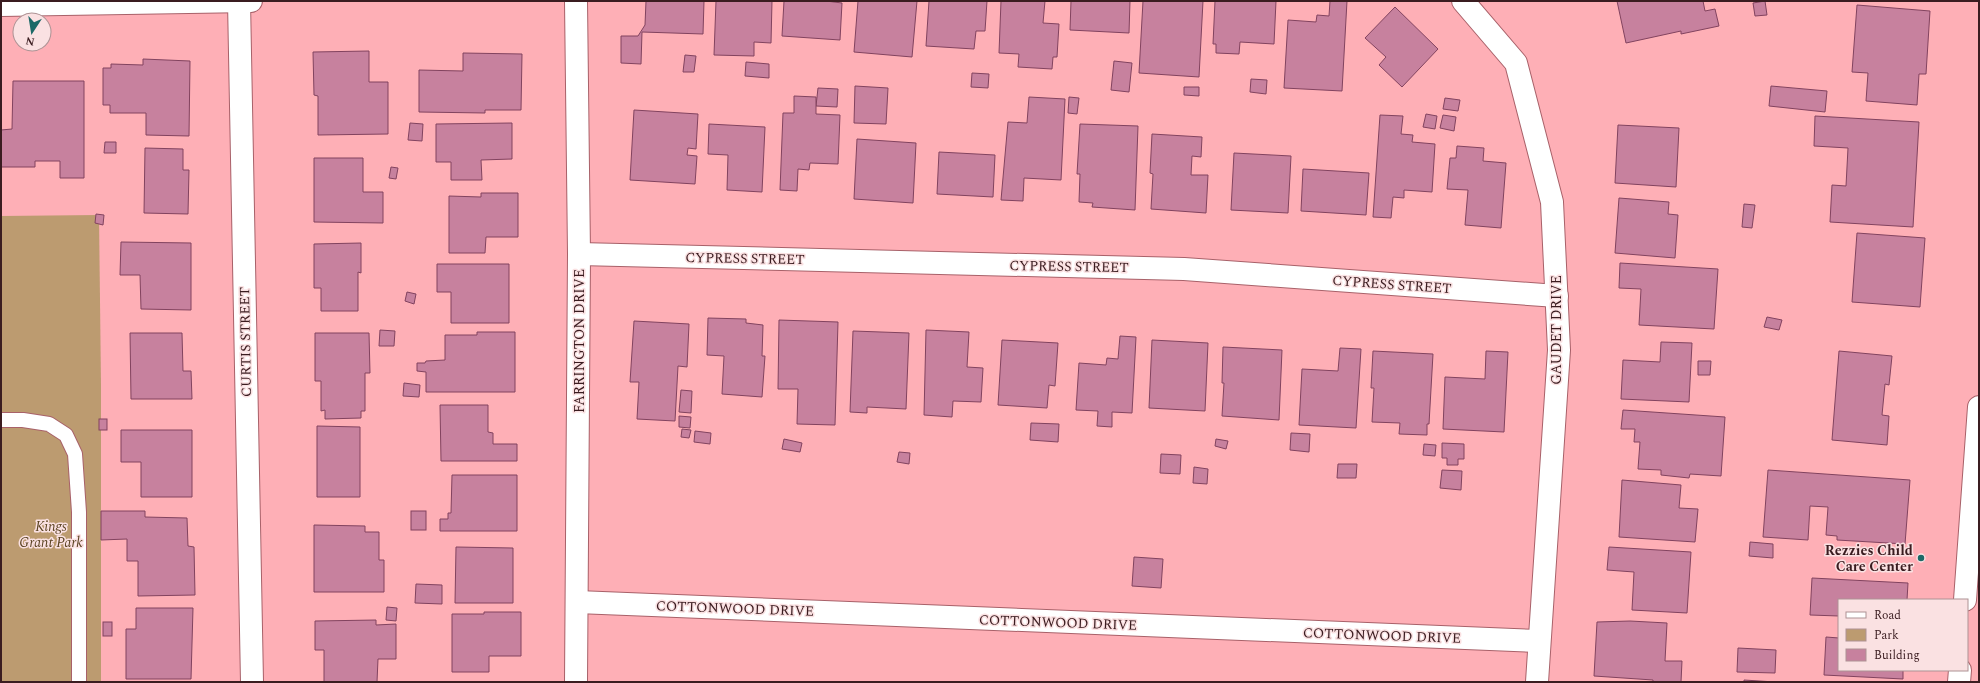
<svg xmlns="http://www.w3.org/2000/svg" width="1980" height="683" viewBox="0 0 1980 683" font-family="Spectral,serif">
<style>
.green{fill:#bc9b70}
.building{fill:#c7819e;stroke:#82435f}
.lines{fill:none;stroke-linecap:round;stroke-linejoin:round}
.service-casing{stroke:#a86169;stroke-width:16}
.minor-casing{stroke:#a86169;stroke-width:24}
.tertiary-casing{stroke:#a86169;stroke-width:24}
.service{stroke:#fff;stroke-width:14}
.minor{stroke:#fff;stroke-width:22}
.tertiary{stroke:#fff;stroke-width:22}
.poi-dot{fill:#1c6967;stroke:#fae1e2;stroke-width:1.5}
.labels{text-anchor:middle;stroke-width:3;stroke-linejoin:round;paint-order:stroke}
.street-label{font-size:14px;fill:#3a1c20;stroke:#fae1e2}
.park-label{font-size:14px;font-style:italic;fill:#5b4322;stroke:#fae1e2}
.poi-label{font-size:14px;font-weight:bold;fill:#3a1c20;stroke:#fae1e2;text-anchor:end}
</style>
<rect width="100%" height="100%" fill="#feafb6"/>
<path class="green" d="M99,215L101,386V682H1V216Z"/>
<g class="building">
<path d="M646,1H704L703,34L642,32L641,64L621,63V36H638L645,25Z"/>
<path d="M716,1H772L771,43L754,42V56L714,55Z"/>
<path d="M784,1H826L842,3L840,40L782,36Z"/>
<path d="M858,1H917L912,57L854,52Z"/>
<path d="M929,1H987L985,31H976L974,49L926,46Z"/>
<path d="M1001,1H1045L1043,23L1059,24L1057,57H1053L1052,69L1018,67L1019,54L999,53Z"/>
<path d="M1071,1H1130L1129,33L1070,30Z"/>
<path d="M1143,1H1203L1199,77L1139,73Z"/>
<path d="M1215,1H1276L1274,44L1240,42L1239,54L1216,53V44H1213Z"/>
<path d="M1330,1H1347L1342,91L1284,88L1288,20L1316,22L1317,15L1329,16Z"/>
<path d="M1617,1H1703L1705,11L1715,9L1719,26L1681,34V31L1626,43Z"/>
<path d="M1765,1L1767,15L1755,16L1753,3Z"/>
<path d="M1857,5L1930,11L1926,74H1919L1917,105L1866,101L1868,73L1852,72Z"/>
<path d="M1395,7L1438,49L1402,87L1379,65L1386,57L1365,38Z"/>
<path d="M369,51V82H388V134L318,135V96L314,95L313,52Z"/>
<path d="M463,53L522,54L521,110H485V113L419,112V70L463,71Z"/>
<path d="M685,55L696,56L694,72H683Z"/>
<path d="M143,59L190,61L189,136L146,135V113H110V105H103V68H111V64L143,65Z"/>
<path d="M1114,61L1132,63L1129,92L1111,90Z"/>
<path d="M746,62L769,64V78L745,76Z"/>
<path d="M972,73L989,74L988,88L971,87Z"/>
<path d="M1251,79L1267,80L1266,94L1250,92Z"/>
<path d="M13,81H84V178H60V161H35V167H1V130L12,129Z"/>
<path d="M855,86L888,88L886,124L854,123Z"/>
<path d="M1771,86L1827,91L1825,112L1769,106Z"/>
<path d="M1184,87H1199V96L1184,95Z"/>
<path d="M818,88L838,89L837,107L816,106Z"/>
<path d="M794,96L816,97V114L840,115L838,164L810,163L809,170L798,169L797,191L780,190L783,113H794Z"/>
<path d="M1029,97L1065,99L1061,180L1024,178L1023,201L1001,200L1008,122L1027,123Z"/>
<path d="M1069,97L1079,98L1077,114L1068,113Z"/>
<path d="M1445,98L1460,100L1458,111L1443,109Z"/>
<path d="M634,110L698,114L696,149L688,148L687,155L697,156L695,184L630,180Z"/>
<path d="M1426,114L1437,116L1435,129L1423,127Z"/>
<path d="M1380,115L1403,116L1401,134L1413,135L1412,142L1435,144L1432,192L1404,190V198L1393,197L1391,218L1373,217Z"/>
<path d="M1443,115L1456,117L1454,131L1440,128Z"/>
<path d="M1815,116L1919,122L1913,227L1830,222L1832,185L1846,186L1848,148L1814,146Z"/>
<path d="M410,123L423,124L422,141L408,140Z"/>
<path d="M512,123V159L481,160L482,180H451V162H436V124Z"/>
<path d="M709,124L765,127L762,192L727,190L728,155L708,154Z"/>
<path d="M1080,124L1138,126L1135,210L1092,207L1093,203L1079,202L1080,174H1077Z"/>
<path d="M1618,125L1679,128L1676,187L1615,183Z"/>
<path d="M1152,134L1202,137L1201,157L1192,156L1191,175H1208L1206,213L1151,209L1153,174L1150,173Z"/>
<path d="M857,139L916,143L913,203L854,199Z"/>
<path d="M105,142H116V153H104Z"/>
<path d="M1457,146L1484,148L1483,161L1506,163L1501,228L1465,225L1468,190L1447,189L1450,158H1456Z"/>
<path d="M145,148L183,149V170H189L188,214L144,213Z"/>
<path d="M939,152L995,155L993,197L937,194Z"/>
<path d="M1234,153L1291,156L1288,213L1231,210Z"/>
<path d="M314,158H363V192H383V223L314,222Z"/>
<path d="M391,167L398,168L396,179L389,178Z"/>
<path d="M1303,169L1369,173L1366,215L1301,211Z"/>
<path d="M481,193H518V237H486L485,253H449V196L481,197Z"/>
<path d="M1619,198L1669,202L1668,214L1678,215L1675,258L1615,253Z"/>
<path d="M1744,204L1755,205L1752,228L1742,227Z"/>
<path d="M96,214L104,215L103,225L95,223Z"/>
<path d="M1857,233L1925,238L1920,307L1852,302Z"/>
<path d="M121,242L191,243V310L141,309L140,275H120Z"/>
<path d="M361,243V273L358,272V311H321V288H314V244Z"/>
<path d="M1620,263L1718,269L1714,329L1639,325L1641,289L1619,288Z"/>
<path d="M437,264H509V323H451V292H437Z"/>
<path d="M407,292L416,294L414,304L405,301Z"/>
<path d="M1767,317L1782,320L1779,330L1764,327Z"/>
<path d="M708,318L746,319V323L763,325L762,356H765L762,397L722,394L724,356L707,355Z"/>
<path d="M779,320L838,322L835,425L797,424L798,389H778Z"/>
<path d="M634,321L689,324L687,367L678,366L675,421L637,419L639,382H630Z"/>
<path d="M380,330L395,331L394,346H379Z"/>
<path d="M926,330L969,332L967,367L983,368L981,402L953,401L952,417L924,415Z"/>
<path d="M853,331L909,333L906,409L867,407V413L850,412Z"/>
<path d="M477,332H515V392H426V372L417,371V363H425L426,361L445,360V335H477Z"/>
<path d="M130,333H182L183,371H191L192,399H131Z"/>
<path d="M315,333H369L370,373H365V411H361V418L325,419V410L321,411V381H315Z"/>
<path d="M1120,336L1136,337L1132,413L1112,412V427L1097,426L1098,411L1076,410L1079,363L1106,365L1107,358L1118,359Z"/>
<path d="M1002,340L1058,343L1055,386L1049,385L1047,408L998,405Z"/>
<path d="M1152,340L1208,343L1205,411L1149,408Z"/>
<path d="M1661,342L1692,343L1689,402L1621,399L1623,360L1660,362Z"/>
<path d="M1223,347L1282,350L1279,420L1222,416L1224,383H1222Z"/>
<path d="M1340,348L1361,349L1356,428L1299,425L1302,369L1338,371Z"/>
<path d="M1373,351L1433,354L1429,424H1427V435L1399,434L1400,423L1372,422L1374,388H1371Z"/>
<path d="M1486,351L1508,352L1504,432L1443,429L1445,377L1485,379Z"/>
<path d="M1839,351L1892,356L1889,385L1885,384L1882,415L1889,416L1887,445L1832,440Z"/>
<path d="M1698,361H1711L1710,375H1698Z"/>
<path d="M404,383L420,385L419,397L403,396Z"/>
<path d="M681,390L692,391L691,413L679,412Z"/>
<path d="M440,405H488V432L493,433V444H517V461H441Z"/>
<path d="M1623,410L1725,417L1721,476L1690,474L1689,478L1661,475V470L1638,469L1640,442H1634L1635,429H1621Z"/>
<path d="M679,416L691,417L690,428L679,427Z"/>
<rect x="99" y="419" width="8" height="11"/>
<path d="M1031,423L1059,424L1058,442L1030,440Z"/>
<path d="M317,426L360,427V497H317Z"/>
<path d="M682,429L691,430L689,438L681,437Z"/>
<path d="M121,430H192V497H141V462H121Z"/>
<path d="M695,431L711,433L710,444L694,442Z"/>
<path d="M1291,433L1310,434L1309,452L1290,450Z"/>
<path d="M784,439L802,443L800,452L782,449Z"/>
<path d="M1216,439L1228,441L1226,449L1215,446Z"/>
<path d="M1442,443L1464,444V459H1458V465H1447V458H1442Z"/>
<path d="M1424,444L1436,445L1435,456L1423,455Z"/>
<path d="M899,452L910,453L909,464L897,462Z"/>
<path d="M1161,454L1181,455L1180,474L1160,473Z"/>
<path d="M1338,464H1357L1356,478H1337Z"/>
<path d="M1194,467L1208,469L1207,484L1193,483Z"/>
<path d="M1442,470L1462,471L1461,490L1440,488Z"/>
<path d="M1768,470L1910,480L1905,544L1837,540V536L1826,535L1828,507L1810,506L1808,540L1763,537Z"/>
<path d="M452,475H517V531H440V519H448V513H451Z"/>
<path d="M1622,480L1681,485L1679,508L1698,509L1695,542L1619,537Z"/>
<path d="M101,511H145V517L187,518L188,546L194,547L195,595L138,596V561H127V539L101,540Z"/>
<rect x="411" y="511" width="15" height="19"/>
<path d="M314,525L365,526V532H379V560H384V592H314Z"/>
<path d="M1750,542L1773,544V558L1749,556Z"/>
<path d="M456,547L513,548V603H455Z"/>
<path d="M1609,547L1691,552L1687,613L1632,610L1634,572L1607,570Z"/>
<path d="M1134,557L1163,559L1161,588L1132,586Z"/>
<path d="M1812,578L1908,583L1907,600H1839V616L1810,615Z"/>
<path d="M416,584L442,585V604L415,603Z"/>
<path d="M387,607L397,608L396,621L386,620Z"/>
<path d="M136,608H193L191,679H126V629H136Z"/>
<path d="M484,612H521V656H489V672H452V614H484Z"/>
<path d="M376,620V625L396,624V659H378L377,682H324V650H315V621Z"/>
<path d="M1630,621L1667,623L1665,661H1682L1681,682H1653V680L1594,676L1597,622Z"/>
<rect x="103" y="622" width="9" height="14"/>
<path d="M1826,637L1839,638V670H1903V679L1824,675Z"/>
<path d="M1738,648L1776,650L1775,673L1737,672Z"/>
<path d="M1744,680L1775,682H1744Z"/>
</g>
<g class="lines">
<defs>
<path id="service" d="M1,420H23L49,424L66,435L75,454L79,512V682"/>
<g id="minor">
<path d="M239,1L252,682"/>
<path d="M1463,1L1516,63L1552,202L1559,350L1537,682"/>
<path d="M1,5L251,1"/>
<path d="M579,254L1184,269L1557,296"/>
<path d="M1965,600L1979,407"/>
<path d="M577,602L1539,641"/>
<path d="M1959,682L1960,670"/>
</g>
<path id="tertiary" d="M576,1L579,254L576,682"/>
</defs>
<use href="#service" class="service-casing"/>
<use href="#minor" class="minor-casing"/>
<use href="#tertiary" class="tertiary-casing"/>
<use href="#service" class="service"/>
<use href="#minor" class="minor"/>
<use href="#tertiary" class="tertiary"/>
</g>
<circle class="poi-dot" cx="1921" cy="558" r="4"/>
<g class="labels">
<g class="street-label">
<text transform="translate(745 258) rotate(1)" y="5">CYPRESS STREET</text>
<text transform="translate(1069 266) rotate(1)" y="5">CYPRESS STREET</text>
<text transform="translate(1392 284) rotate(4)" y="5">CYPRESS STREET</text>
<text transform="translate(1556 330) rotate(-90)" y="5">GAUDET DRIVE</text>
<text transform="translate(579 341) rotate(-90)" y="5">FARRINGTON DRIVE</text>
<text transform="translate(245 342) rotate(-91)" y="5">CURTIS STREET</text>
<text transform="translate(735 608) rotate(2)" y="5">COTTONWOOD DRIVE</text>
<text transform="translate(1058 622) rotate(2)" y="5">COTTONWOOD DRIVE</text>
<text transform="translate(1382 635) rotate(2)" y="5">COTTONWOOD DRIVE</text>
</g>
<g class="park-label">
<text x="51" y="531">Kings<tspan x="51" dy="16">Grant Park</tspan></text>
</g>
<g class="poi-label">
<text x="1913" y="555">Rezzies Child<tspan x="1913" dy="16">Care Center</tspan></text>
</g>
</g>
<rect width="1980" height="683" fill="none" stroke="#3a1c20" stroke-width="4"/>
<rect x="1838" y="599" width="130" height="72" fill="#fae1e2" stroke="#ad9294"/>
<rect x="1846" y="612" width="20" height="6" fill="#ffffff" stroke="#ad9294"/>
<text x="1874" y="619" font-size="12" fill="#3a1c20">Road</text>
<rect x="1846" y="629" width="20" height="12" fill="#bc9b70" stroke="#ad9294"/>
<text x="1874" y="639" font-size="12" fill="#3a1c20">Park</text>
<rect x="1846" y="649" width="20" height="12" fill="#c7819e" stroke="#ad9294"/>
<text x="1874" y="659" font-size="12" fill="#3a1c20">Building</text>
<g transform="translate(32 32) rotate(192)"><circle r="19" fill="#fae1e2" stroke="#ad9294"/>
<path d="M0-3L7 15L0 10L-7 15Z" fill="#1c6967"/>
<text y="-6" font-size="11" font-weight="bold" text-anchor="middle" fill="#3a1c20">N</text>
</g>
</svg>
